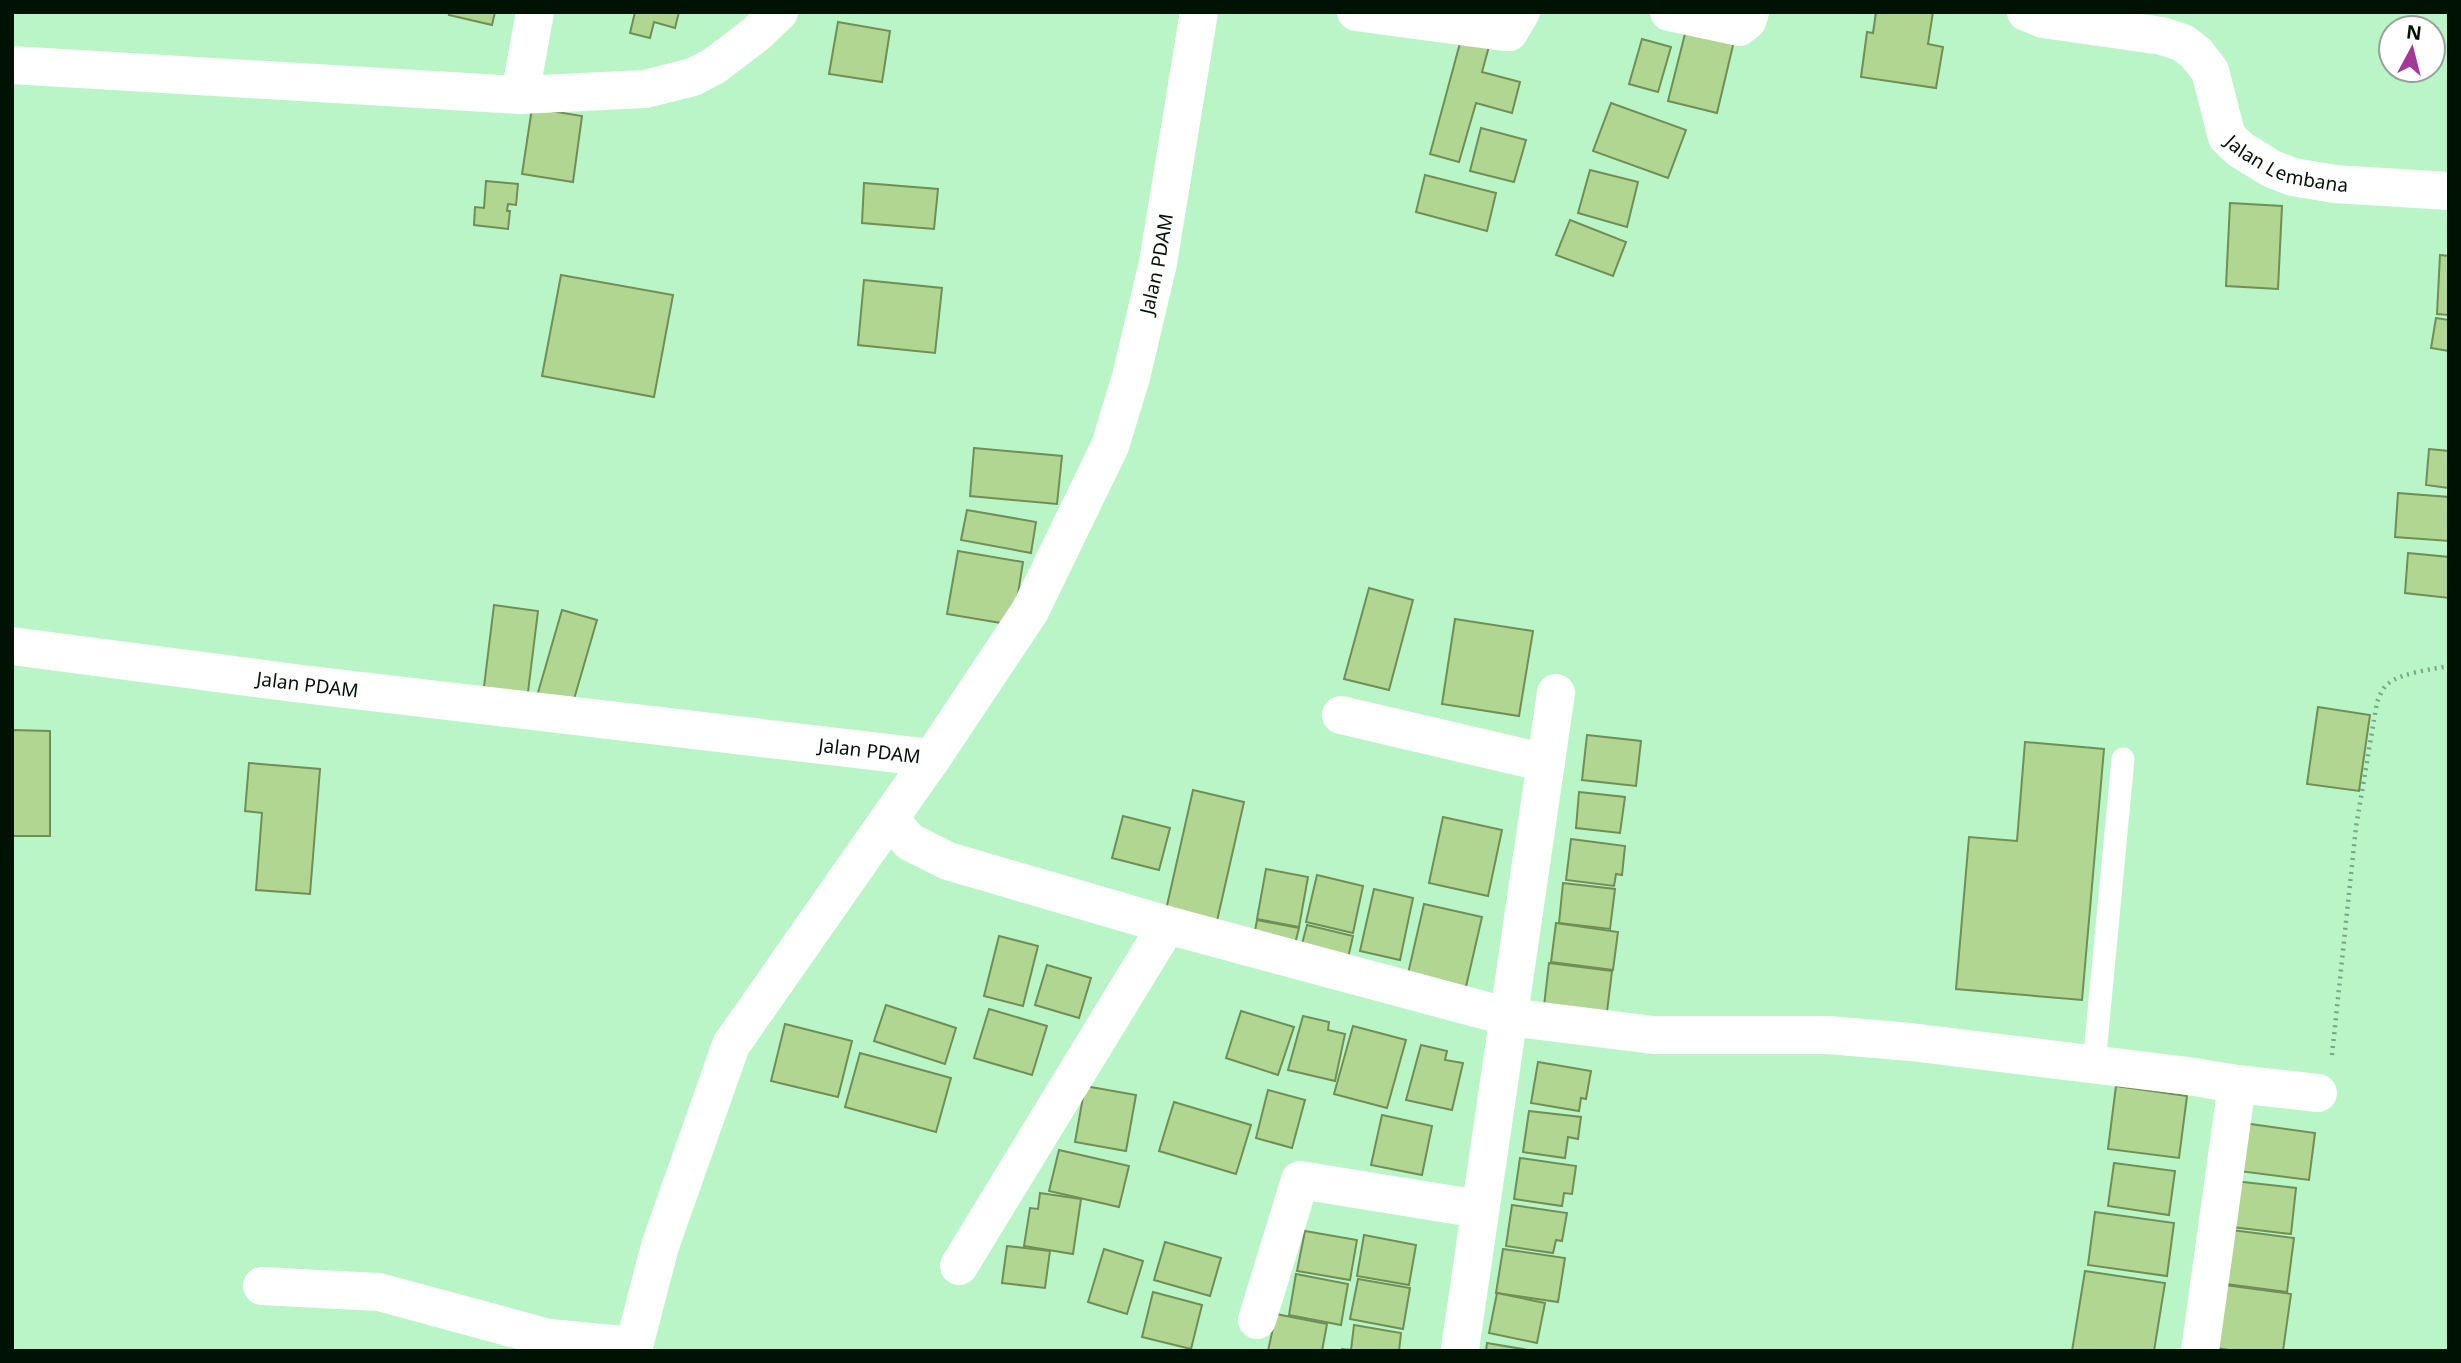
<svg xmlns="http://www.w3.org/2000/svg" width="2461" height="1363" viewBox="0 0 2461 1363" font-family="'Noto Sans',sans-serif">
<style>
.building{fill:#b1d692;stroke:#708e55;stroke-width:2}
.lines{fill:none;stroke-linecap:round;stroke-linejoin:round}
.path{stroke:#79a684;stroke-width:4.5;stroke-dasharray:2 5;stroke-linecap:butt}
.service{stroke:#fff;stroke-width:23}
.minor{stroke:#fff;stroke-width:38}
.labels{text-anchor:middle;stroke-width:5;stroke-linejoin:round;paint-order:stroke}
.street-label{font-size:19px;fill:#001204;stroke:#fff}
</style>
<rect width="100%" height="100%" fill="#b9f5c7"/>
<g class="building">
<path d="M450,12H495L492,25L449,15Z"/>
<path d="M635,12H679L675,28L654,22L650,38L630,33Z"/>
<path d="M1876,12H1933L1928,44L1943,47L1936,88L1861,77L1867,32L1873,33Z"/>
<path d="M838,22L890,31L882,82L829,74Z"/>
<path d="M1686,30L1734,41L1717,113L1668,101Z"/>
<path d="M1463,32L1491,39L1482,72L1520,82L1512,113L1476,103L1459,162L1430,154Z"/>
<path d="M1642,39L1671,47L1658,92L1629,84Z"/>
<path d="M1611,103L1686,130L1668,178L1593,151Z"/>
<path d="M532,108L582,116L573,182L522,174Z"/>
<path d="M1481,128L1526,140L1514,182L1470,171Z"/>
<path d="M1590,170L1638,182L1627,227L1578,213Z"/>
<path d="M1425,175L1496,193L1487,231L1416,212Z"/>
<path d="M486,181L518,184L516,205L508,204L507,211H510L508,229L474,225L475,207L484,208Z"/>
<path d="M864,183L938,189L934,229L862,223Z"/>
<path d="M2230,203L2282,206L2278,289L2226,286Z"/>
<path d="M1570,220L1626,242L1613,276L1556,255Z"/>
<path d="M2440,255L2449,256V315L2437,314Z"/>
<path d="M561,275L673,295L654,397L542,376Z"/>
<path d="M864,280L942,288L935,353L858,345Z"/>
<path d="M2436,318L2449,320V351L2431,348Z"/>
<path d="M974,448L1062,456L1057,504L970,496Z"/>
<path d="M2429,449L2449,451V488L2426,485Z"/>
<path d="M2398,493L2449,497V541L2395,537Z"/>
<path d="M967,510L1036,522L1031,553L961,540Z"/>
<path d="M958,551L1023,562L1013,625L947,614Z"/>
<path d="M2408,553L2449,557V598L2405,593Z"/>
<path d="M1369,588L1413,600L1389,690L1344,679Z"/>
<path d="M494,605L538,611L527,700L483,695Z"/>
<path d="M562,610L597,620L572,706L537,696Z"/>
<path d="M1455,619L1533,631L1519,716L1442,704Z"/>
<path d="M2318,707L2370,715L2359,791L2307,784Z"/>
<path d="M12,730L50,731V836H12Z"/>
<path d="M1587,735L1641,741L1636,786L1582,780Z"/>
<path d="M2025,742L2104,749L2082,1000L1956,989L1969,837L2017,841Z"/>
<path d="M249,763L320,769L310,894L256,890L262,813L245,811Z"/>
<path d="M1193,790L1244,802L1217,921L1166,910Z"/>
<path d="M1579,792L1625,797L1620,833L1576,828Z"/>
<path d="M1123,816L1170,828L1159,870L1112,858Z"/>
<path d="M1443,817L1502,830L1488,896L1429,883Z"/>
<path d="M1571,839L1625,846L1622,875L1616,874L1614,886L1566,880Z"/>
<path d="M1266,869L1308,877L1299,927L1257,919Z"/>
<path d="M1317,875L1363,886L1353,933L1306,922Z"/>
<path d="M1563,883L1615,889L1610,929L1559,923Z"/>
<path d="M1374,889L1413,898L1400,960L1360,951Z"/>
<path d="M1424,904L1482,917L1465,991L1407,978Z"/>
<path d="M1257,920L1299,928L1292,956L1252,947Z"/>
<path d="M1556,923L1618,932L1613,970L1551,962Z"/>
<path d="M1307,925L1353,936L1345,971L1298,959Z"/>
<path d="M999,936L1038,946L1023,1006L984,996Z"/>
<path d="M1549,963L1612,971L1605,1028L1544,1006Z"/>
<path d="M1047,965L1091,978L1079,1018L1035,1005Z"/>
<path d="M886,1005L956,1028L945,1064L874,1041Z"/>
<path d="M989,1009L1047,1026L1032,1075L974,1058Z"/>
<path d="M1241,1011L1294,1027L1278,1075L1226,1058Z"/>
<path d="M1303,1016L1329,1022L1328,1030L1345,1034L1335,1081L1288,1070Z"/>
<path d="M785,1024L852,1041L838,1097L771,1081Z"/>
<path d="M1353,1026L1406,1040L1387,1108L1334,1094Z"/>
<path d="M1421,1045L1447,1051L1445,1060L1463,1063L1452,1110L1406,1100Z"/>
<path d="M860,1053L951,1078L936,1132L845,1107Z"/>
<path d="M1538,1062L1591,1071L1586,1099L1581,1098L1579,1111L1531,1103Z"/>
<path d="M1085,1086L1136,1095L1126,1151L1075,1142Z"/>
<path d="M2116,1086L2187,1096L2179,1158L2108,1149Z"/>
<path d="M1268,1090L1305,1100L1292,1148L1256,1138Z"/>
<path d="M1174,1102L1251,1125L1236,1174L1159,1151Z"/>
<path d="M1529,1111L1581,1117L1578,1139L1568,1137L1565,1158L1523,1152Z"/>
<path d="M1382,1115L1432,1126L1422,1175L1371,1165Z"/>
<path d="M2236,1122L2315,1133L2309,1180L2231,1170Z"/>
<path d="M1059,1150L1129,1166L1119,1207L1049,1191Z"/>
<path d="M1520,1158L1576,1166L1572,1194L1564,1193L1562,1206L1514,1199Z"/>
<path d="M2114,1163L2175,1171L2169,1215L2108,1206Z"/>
<path d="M2225,1180L2296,1188L2291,1234L2232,1227Z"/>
<path d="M1040,1193L1081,1199L1073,1254L1024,1246L1030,1208L1038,1209Z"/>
<path d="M1512,1205L1567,1213L1562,1241L1556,1240L1553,1253L1506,1246Z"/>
<path d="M2095,1212L2174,1223L2167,1276L2088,1265Z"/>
<path d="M2224,1229L2294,1238L2287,1292L2226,1284Z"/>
<path d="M1305,1231L1357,1240L1350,1280L1297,1271Z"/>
<path d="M1364,1235L1416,1245L1409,1285L1357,1276Z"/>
<path d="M1165,1242L1221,1258L1210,1296L1154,1280Z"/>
<path d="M1007,1246L1050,1251L1045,1288L1002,1283Z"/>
<path d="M1104,1249L1143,1261L1127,1314L1088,1302Z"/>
<path d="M1503,1249L1565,1258L1558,1302L1496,1293Z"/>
<path d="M2085,1271L2165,1283L2154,1351H2072Z"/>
<path d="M1296,1274L1348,1284L1341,1325L1289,1315Z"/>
<path d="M1358,1279L1410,1288L1403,1329L1350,1319Z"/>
<path d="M2225,1285L2291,1294L2283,1351H2236L2216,1348Z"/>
<path d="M1153,1292L1202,1305L1191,1349L1142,1337Z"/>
<path d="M1497,1293L1545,1303L1537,1343L1489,1333Z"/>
<path d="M1276,1314L1327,1324L1322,1351H1268Z"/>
<path d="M1354,1325L1401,1333L1399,1351H1342V1349L1351,1350Z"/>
<path d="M1487,1343L1534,1351H1486Z"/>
</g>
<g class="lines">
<path class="path" d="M2332,1055L2356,827L2377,702C2380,695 2383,687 2389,683C2401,673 2433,669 2449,666"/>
<path class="service" d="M2094,1064L2123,759"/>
<g class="minor">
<path d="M1356,12L1504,32H1509L1521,12"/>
<path d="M1669,12L1739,27L1747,21L1750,12"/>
<path id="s1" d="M2026,12L2043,19L2162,36L2183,43L2196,53L2210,71L2227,137L2241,150L2272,169L2293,177L2335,184L2449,191"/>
<path d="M12,65L520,95L645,89L693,77L714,66L756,34L779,12"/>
<path d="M520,95L535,12"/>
<path id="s2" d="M12,646L294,683L932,758L1030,611L1110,446L1131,377L1158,263L1199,12"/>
<path d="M1341,715L1546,763"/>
<path d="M932,758L889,819L910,842L948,861L1167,925L1509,1017L1653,1035H1828L1911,1042L2188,1076L2237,1084L2200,1351"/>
<path d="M2237,1084L2318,1093"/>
<path d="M959,1266L1167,925"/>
<path d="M262,1286L379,1292L549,1338L634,1346L660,1246L731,1045L889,819"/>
<path d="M1257,1320L1300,1180L1479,1209"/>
<path d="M1460,1349L1556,693"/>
</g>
</g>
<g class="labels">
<g class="street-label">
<text dy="7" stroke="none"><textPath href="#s1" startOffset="336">Jalan Lembana</textPath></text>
<text dy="7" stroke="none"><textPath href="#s2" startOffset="1475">Jalan PDAM</textPath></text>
<text dy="7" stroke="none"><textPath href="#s2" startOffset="298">Jalan PDAM</textPath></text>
<text dy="7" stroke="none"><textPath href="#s2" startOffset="864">Jalan PDAM</textPath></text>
</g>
</g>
<rect width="2461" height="1363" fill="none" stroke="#001204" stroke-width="28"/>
<g transform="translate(2412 49) rotate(7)"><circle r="33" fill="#ffffff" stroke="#99a09b" stroke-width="2"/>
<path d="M0-5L12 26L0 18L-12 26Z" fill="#a33899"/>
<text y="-10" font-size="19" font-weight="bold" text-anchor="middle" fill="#001204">N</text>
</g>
</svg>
